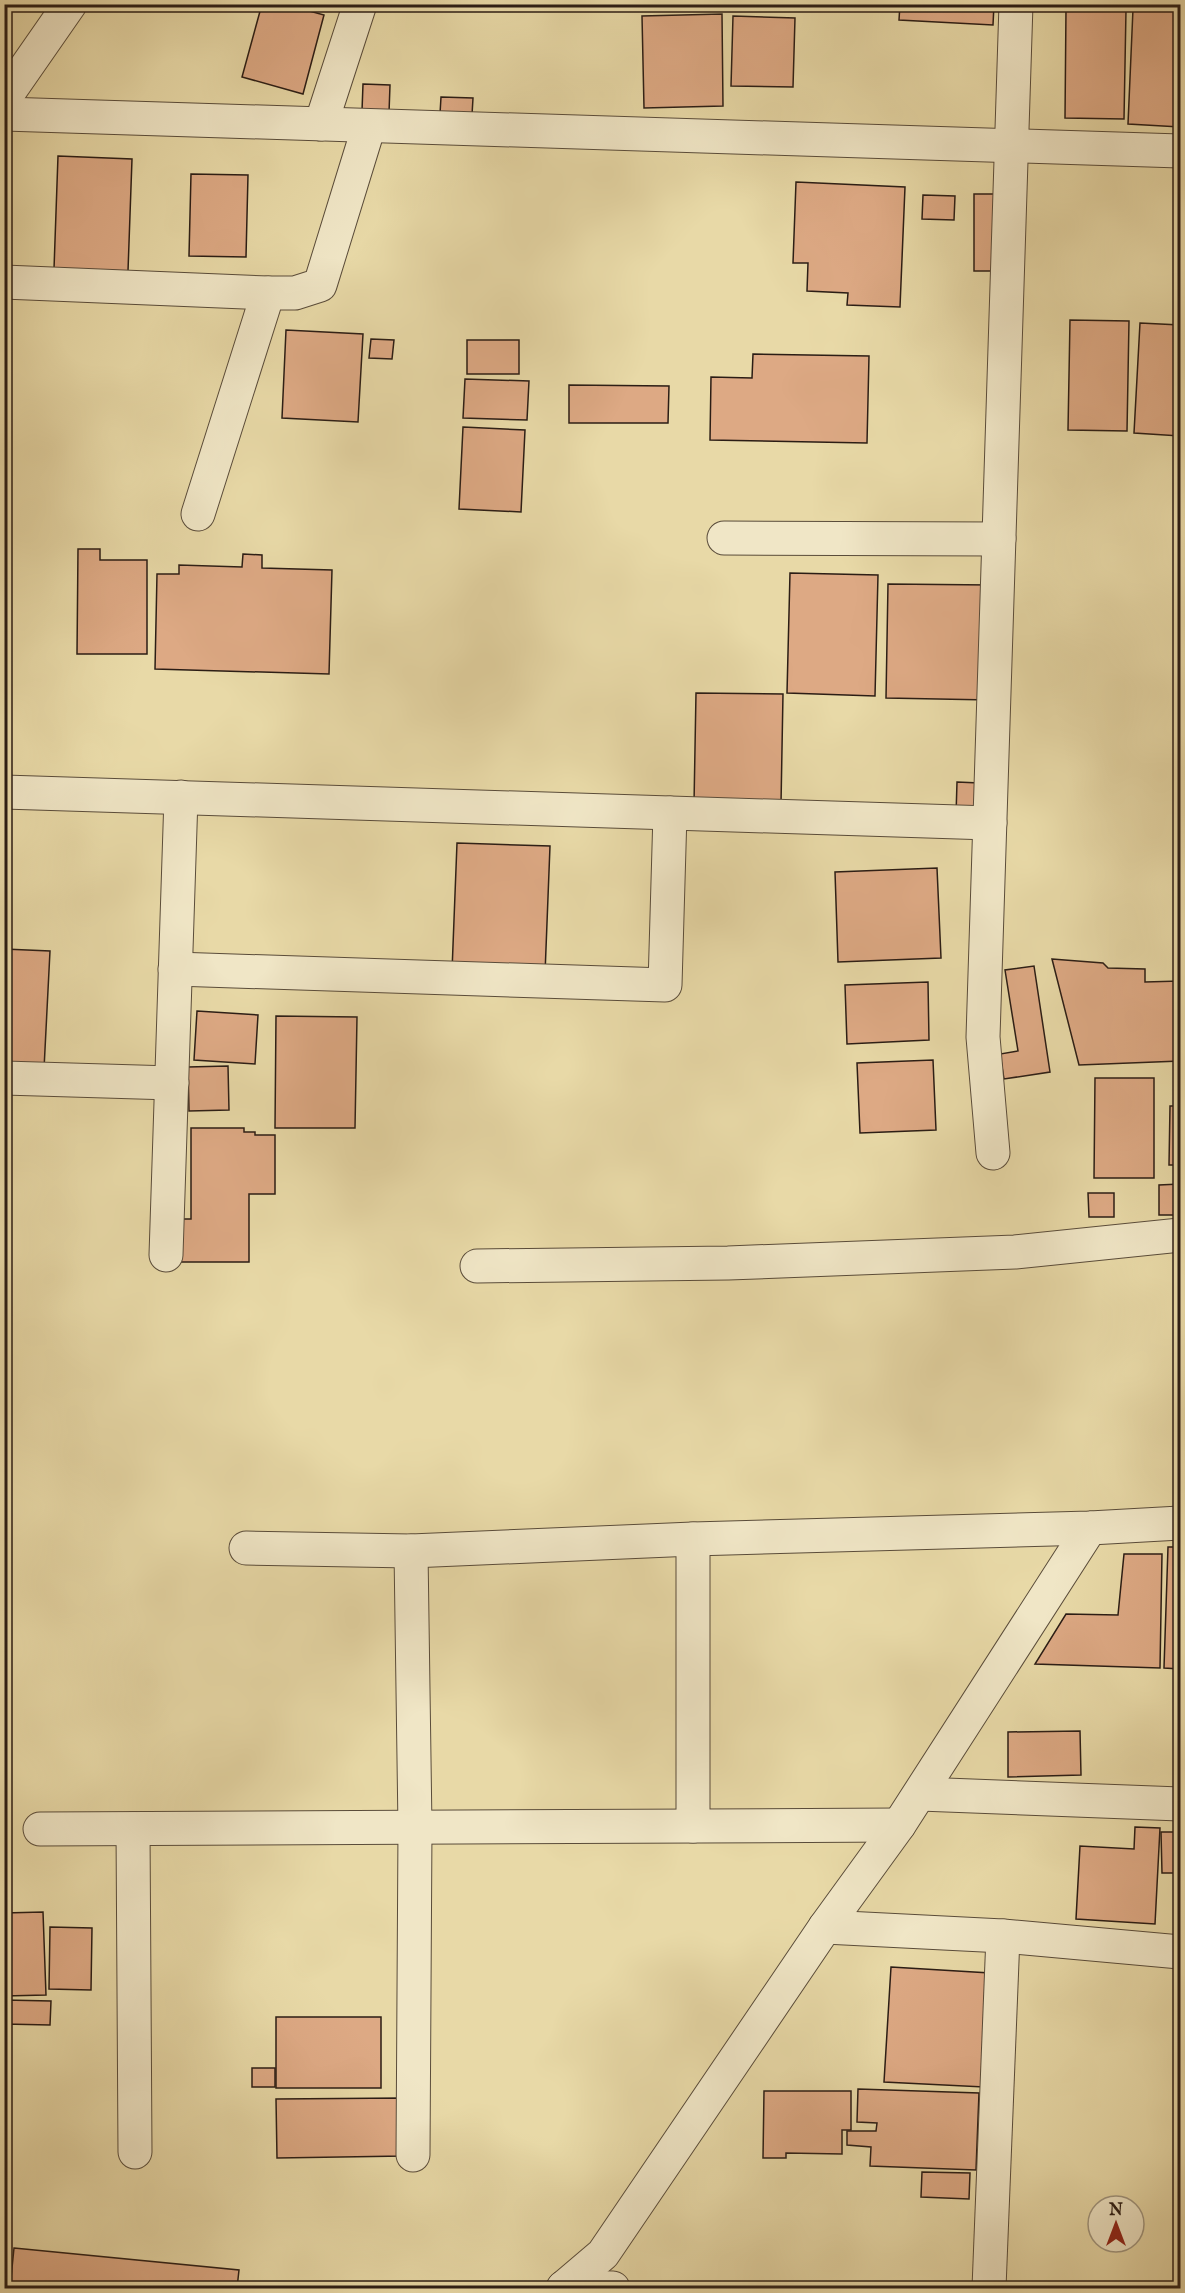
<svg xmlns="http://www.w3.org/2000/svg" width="1185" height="2293" viewBox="0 0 1185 2293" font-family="'IM FELL English',serif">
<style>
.building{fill:#dda984;stroke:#2b1d15;stroke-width:1.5}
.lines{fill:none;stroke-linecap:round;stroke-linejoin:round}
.street-casing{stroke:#5a4c3a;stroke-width:35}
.street{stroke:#f0e6c6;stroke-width:33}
</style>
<rect width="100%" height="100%" fill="#e8d9a7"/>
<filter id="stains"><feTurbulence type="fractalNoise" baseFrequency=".00333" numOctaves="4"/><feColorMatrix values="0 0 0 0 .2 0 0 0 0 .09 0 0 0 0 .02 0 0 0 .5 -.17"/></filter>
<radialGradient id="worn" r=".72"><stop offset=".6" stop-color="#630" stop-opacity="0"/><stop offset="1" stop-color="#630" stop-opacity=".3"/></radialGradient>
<g class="building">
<path d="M262,4H284L324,15L303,94L242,77Z"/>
<path d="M559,4H659V9L559,8Z"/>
<path d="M900,4H994L993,25L899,20Z"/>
<path d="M1066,9L1126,10L1124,119L1065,118Z"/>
<path d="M1133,9L1180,11V127L1128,124Z"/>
<path d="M722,14L723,106L644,108L642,16Z"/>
<path d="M733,16L795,18L793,87L731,86Z"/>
<path d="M363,84L390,85L389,113L362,111Z"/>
<path d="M441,97L473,98L472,115L440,114Z"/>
<path d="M58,156L132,159L128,271L54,269Z"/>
<path d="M191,174L248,175L246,257L189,256Z"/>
<path d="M796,182L905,187L900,307L847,305L848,293L807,291L808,263H793Z"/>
<path d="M974,194H1005L1004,271H974Z"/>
<path d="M923,195L955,196L954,220L922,219Z"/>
<path d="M1070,320L1129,321L1127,431L1068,430Z"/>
<path d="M1140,323L1180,325V436L1134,433Z"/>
<path d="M286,330L363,334L358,422L282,418Z"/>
<path d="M371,339L394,340L392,359L369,358Z"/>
<rect x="467" y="340" width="52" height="34"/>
<path d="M753,354L869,356L867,443L710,440L711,377L752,378Z"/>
<path d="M465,379L529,381L527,420L463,418Z"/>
<path d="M569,385L669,386L668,423H569Z"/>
<path d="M463,427L525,430L521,512L459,509Z"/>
<path d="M78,549H100V560H147V654H77Z"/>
<path d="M243,554L262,555V568L332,570L329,674L155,669L157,574H179V565L242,567Z"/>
<path d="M790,573L878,575L875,696L787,693Z"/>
<path d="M888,584L991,585L990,700L886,698Z"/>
<path d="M696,693L783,694L781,804H694Z"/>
<path d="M957,782L979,783L978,816L956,815Z"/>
<path d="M457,843L550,846L545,974L452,971Z"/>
<path d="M937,868L941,958L838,962L835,872Z"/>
<path d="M4,949L50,951L44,1069L4,1067Z"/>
<path d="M1052,959L1103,963L1108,968L1145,969V982L1180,981V1061L1079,1065Z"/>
<path d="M1034,966L1050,1072L1004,1079L1000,1054L1018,1051L1005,970Z"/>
<path d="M928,982L929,1040L847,1044L845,985Z"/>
<path d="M197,1011L258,1015L255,1064L194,1060Z"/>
<path d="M276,1016L357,1017L355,1128H275Z"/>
<path d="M933,1060L936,1130L860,1133L857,1063Z"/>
<path d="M228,1066L229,1110L189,1111L188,1067Z"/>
<path d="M1095,1078H1154V1178H1094Z"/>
<path d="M1170,1106H1180V1165H1169Z"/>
<path d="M191,1128H244V1132H255V1135H275V1194H249V1262H172L173,1219H191Z"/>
<path d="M1180,1184V1215H1159V1185Z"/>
<path d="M1088,1193H1114V1217H1089Z"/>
<path d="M1168,1547H1180V1669L1164,1668Z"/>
<path d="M1124,1554H1162L1160,1668L1035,1664L1066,1614L1118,1615Z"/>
<path d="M1080,1731L1081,1775L1008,1777V1732Z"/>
<path d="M1135,1827L1160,1828L1155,1924L1076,1919L1080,1846L1134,1849Z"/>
<path d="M1161,1832H1180V1939H1176V1873H1162Z"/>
<path d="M43,1912L46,1995L4,1996V1913Z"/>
<path d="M50,1927L92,1928L91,1990L49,1989Z"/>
<path d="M891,1967L990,1973L984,2087L884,2082Z"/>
<path d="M4,2000L51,2001L50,2025L4,2024Z"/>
<rect x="276" y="2017" width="105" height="71"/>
<rect x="252" y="2068" width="23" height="19"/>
<path d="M858,2089L979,2093L976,2170L870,2166L871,2147L847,2145V2131H876L877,2123L857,2122Z"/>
<path d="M764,2091H851V2130H842V2154L786,2153V2158H763Z"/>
<path d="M403,2098L404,2156L277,2158L276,2099Z"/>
<path d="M922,2172L970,2173L969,2199L921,2197Z"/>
<path d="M14,2248L239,2270L237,2288H10Z"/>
</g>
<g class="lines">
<defs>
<g id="street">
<path d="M4,99L70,4"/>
<path d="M4,114L1180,151"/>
<path d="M321,124L360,4"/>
<path d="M4,282L268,293"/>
<path d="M198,514L268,293H295L320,285L369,126"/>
<path d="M724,538L999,539"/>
<path d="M4,792L990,823"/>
<path d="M175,969L665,985L670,813"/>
<path d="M4,1078L172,1083"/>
<path d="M993,1153L983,1037L1016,4"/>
<path d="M166,1255L181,797"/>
<path d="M477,1266L728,1263L1015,1252L1180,1235"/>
<path d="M693,1539V1826"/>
<path d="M246,1548L411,1551L693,1539L1090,1528L1180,1523"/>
<path d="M411,1551L415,1828L413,2155"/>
<path d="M920,1794L1180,1804"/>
<path d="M40,1829L899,1825"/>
<path d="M133,1829L135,2152"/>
<path d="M825,1927L1003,1936L1180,1952"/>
<path d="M564,2287L613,2288"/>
<path d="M563,2288L603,2254L825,1927L899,1825L1090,1528"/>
<path d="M989,2288L1003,1936"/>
</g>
</defs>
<use href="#street" class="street-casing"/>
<use href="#street" class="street"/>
</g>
<rect width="1185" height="2293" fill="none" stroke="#e8d9a7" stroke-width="24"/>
<rect x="6" y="6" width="1173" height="2281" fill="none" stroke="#2b1d15" stroke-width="3"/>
<rect x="12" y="12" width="1161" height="2269" fill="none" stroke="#2b1d15" stroke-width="1.5"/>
<g transform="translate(1116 2224)"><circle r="28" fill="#f0e6c6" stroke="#a1967f" stroke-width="1.5"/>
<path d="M0-4.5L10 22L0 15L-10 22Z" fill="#8f2418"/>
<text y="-9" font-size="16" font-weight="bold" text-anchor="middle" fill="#2b1d15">N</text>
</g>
<rect width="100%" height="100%" filter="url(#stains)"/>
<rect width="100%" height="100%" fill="url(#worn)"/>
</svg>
